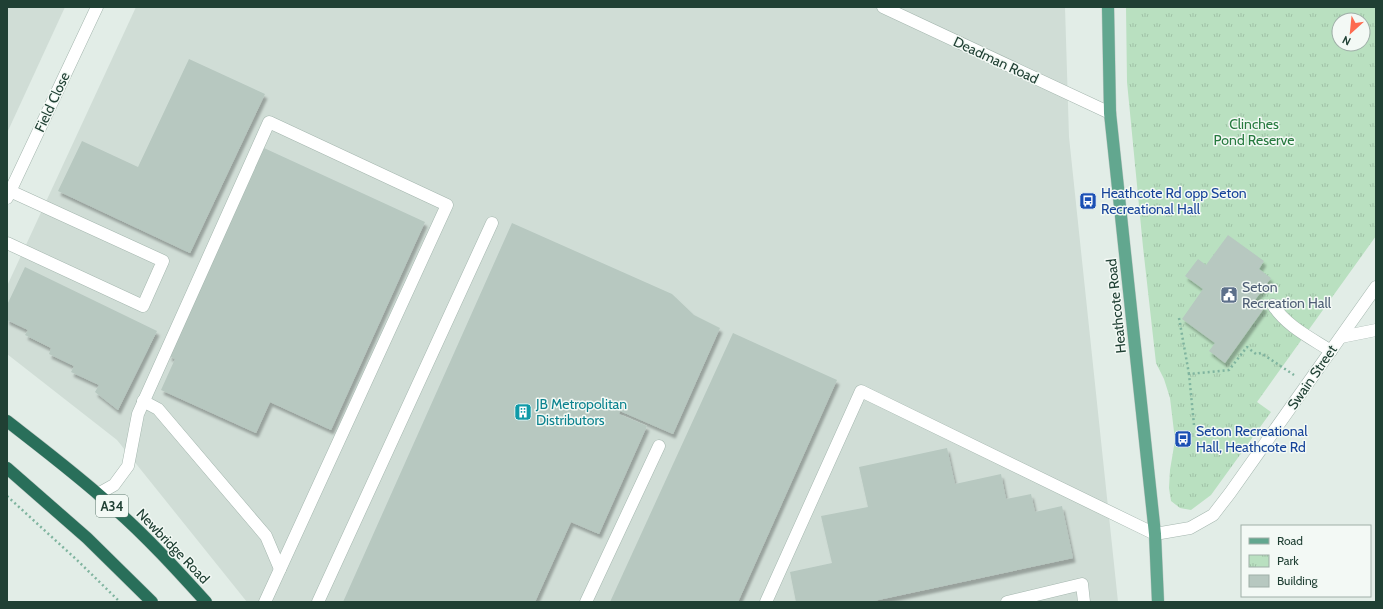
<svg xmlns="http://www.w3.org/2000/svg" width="1383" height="609" viewBox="0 0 1383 609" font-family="Cabin,sans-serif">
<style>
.built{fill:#d0ddd6}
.park{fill:url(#park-tufts);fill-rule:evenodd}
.building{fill:#b7c8c0;filter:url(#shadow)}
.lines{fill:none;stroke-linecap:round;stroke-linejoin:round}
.minor-casing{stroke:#a4b6ae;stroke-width:13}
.major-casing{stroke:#c1cac6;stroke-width:13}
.highway-casing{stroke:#c1cac6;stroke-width:13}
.path{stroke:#7fb49f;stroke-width:2.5;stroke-dasharray:2 3;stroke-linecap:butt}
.minor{stroke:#fff;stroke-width:12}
.major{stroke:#62a78f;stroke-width:12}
.highway{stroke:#296f5a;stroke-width:12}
.labels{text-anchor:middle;stroke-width:3;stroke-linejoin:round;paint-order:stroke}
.shield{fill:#f3f9f5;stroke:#5f786e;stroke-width:1}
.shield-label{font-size:13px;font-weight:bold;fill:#204034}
.street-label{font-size:14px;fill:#204034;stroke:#f3f9f5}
.park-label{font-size:14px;fill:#277a3f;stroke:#f3f9f5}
.transit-label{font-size:14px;fill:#164399;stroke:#f3f9f5;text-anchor:start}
.service-label{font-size:14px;fill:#4e5e75;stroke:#f3f9f5;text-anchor:start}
.culture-label{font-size:14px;fill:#0d838f;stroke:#f3f9f5;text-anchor:start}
</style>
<defs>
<pattern id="park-tufts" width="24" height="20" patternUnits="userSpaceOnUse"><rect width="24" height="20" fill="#b9e0c0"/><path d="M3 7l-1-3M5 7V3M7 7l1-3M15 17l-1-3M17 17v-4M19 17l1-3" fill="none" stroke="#9fc1a6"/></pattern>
<filter id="shadow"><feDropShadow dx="2.5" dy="4.5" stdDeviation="1" flood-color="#0004"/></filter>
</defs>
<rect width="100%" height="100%" fill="#e2ede7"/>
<g class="built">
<path d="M7,7H65L7,133Z"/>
<path d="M136,7H1065L1069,137L1118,602H247L117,440L7,354V286Z"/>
</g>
<path class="park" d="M1126,7H1376V236L1257,402L1271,412L1211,495L1191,510L1180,508L1171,501L1169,488L1170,470L1175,440L1170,398L1164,379L1156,363L1143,247L1127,82ZM1339,20H1363V44H1339Z"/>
<g class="building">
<path d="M189,59L265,94L190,253L58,191L82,141L138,167Z"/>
<path d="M264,148L425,222L331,430L270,402L256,433L161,390L175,359L169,356Z"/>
<path d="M512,223L672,294L694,315L720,328L673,434L620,411L619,414L647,426L599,534L571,522L535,602H343Z"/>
<path d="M1228,235L1264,261L1259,269L1271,278L1255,300L1265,307L1225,363L1209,351L1215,343L1182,319L1203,289L1185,276L1198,259L1206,265Z"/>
<path d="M25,267L157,331L118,410L95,392L99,385L71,372L74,366L49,354L51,348L25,335L28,330L7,320V305Z"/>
<path d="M733,333L837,380L738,602H610Z"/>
<path d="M947,448L955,484L1001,474L1006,499L1031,494L1035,512L1062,506L1073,558L869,602H796L790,572L832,563L821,516L868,507L859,467Z"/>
</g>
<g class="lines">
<defs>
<g id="minor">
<path d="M883,7L1110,113"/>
<path d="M7,198L97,7"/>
<path d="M7,243L143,306L163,261L10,191"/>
<path d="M1273,305C1286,326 1311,338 1331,351"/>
<path d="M1341,337L1376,330"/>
<path d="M143,401L158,409L266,536L280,569"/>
<path d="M98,494L114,485L128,466L138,414L269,122L447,205L265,602"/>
<path d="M318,602L492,223"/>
<path d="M586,602L659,446"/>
<path d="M766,602L861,391L1155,534L1190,528L1213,515L1230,493L1376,287"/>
<path d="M1007,602L1082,584L1084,602"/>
</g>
<path id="major" d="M1108,7L1110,113L1155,534L1158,602"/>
<g id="highway">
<path d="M7,421C43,449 80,477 114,508C147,537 177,570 206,602"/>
<path d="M7,468L87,538L152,602"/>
</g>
</defs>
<use href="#minor" class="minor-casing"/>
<use href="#major" class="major-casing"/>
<use href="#highway" class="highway-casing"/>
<g class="path">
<path d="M1179,318L1189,374"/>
<path d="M1194,425L1189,374L1229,370L1247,347L1256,354L1261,353L1294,375"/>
<path d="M7,496L77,560L120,602"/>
</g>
<use href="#minor" class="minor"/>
<use href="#major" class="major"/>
<use href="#highway" class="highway"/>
</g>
<defs>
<symbol id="bus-square" viewBox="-11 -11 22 22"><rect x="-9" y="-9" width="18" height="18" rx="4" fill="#1a4fb4" stroke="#f3f9f5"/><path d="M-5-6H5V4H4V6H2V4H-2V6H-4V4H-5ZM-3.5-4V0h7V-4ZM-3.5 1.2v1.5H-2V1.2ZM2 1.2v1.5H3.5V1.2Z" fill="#fff"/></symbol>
<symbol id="civic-square" viewBox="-11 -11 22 22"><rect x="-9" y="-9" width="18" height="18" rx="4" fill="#5c6f8a" stroke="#f3f9f5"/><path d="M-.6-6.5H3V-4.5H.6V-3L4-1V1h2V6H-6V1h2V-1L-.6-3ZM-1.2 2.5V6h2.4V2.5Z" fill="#fff"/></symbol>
<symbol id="building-square" viewBox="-11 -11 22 22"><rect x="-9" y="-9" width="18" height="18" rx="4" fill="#0f9aa8" stroke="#f3f9f5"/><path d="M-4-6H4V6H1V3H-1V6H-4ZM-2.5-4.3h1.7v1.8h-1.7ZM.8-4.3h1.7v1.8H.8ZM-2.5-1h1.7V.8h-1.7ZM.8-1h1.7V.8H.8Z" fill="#fff"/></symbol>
</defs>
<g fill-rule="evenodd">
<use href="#bus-square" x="1078" y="191" width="20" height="20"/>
<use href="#civic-square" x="1219" y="285" width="20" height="20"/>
<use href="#building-square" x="513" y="402" width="20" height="20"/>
<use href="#bus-square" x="1173" y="429" width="20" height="20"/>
</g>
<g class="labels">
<rect class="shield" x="96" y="495" width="32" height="22" rx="3"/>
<g class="shield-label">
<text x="112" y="511">A34</text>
</g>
<g class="street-label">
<text transform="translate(996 60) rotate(25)" y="5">Deadman Road</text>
<text transform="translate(52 102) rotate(-65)" y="5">Field Close</text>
<text transform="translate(1116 306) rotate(-96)" y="5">Heathcote Road</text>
<text transform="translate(1312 377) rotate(-55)" y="5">Swain Street</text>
<text transform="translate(173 546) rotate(46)" y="5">Newbridge Road</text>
</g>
<g class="park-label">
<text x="1254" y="129">Clinches<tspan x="1254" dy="16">Pond Reserve</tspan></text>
</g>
<g class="transit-label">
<text x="1101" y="198">Heathcote Rd opp Seton<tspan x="1101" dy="16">Recreational Hall</tspan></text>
<text x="1196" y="436">Seton Recreational<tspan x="1196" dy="16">Hall, Heathcote Rd</tspan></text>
</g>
<g class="service-label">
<text x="1242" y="292">Seton<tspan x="1242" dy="16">Recreation Hall</tspan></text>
</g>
<g class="culture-label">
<text x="536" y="409">JB Metropolitan<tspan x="536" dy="16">Distributors</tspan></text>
</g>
</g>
<rect width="1383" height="609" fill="none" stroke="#204034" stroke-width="16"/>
<rect x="1241" y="525" width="130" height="72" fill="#f3f9f5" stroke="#9fafa8"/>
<rect x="1249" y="538" width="20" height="6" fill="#62a78f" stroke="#9fafa8"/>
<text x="1277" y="545" font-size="12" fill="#204034">Road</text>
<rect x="1249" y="555" width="20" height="12" fill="url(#park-tufts)" stroke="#9fafa8"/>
<text x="1277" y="565" font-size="12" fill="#204034">Park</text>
<rect x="1249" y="575" width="20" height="12" fill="#b7c8c0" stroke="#9fafa8"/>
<text x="1277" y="585" font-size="12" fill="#204034">Building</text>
<g transform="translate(1351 32) rotate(207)"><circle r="19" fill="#f3f9f5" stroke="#9fafa8"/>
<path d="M0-3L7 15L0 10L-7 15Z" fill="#fd6b50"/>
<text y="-6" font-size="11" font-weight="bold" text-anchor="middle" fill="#204034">N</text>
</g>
</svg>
